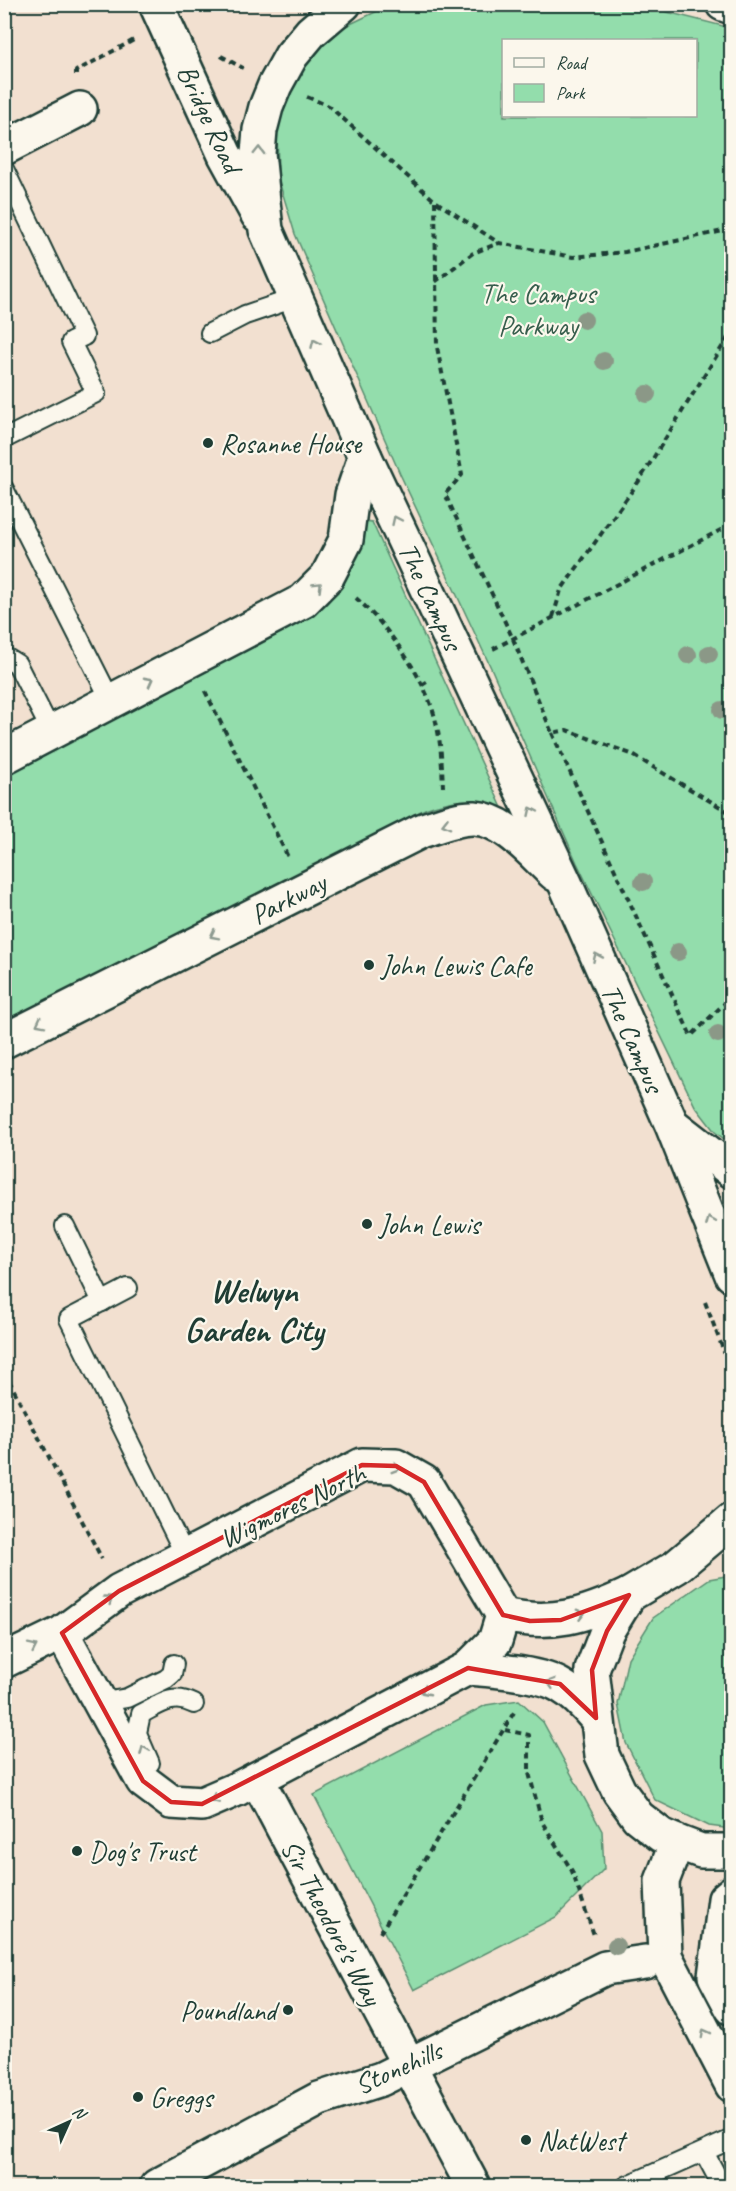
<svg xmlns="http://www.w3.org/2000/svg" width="736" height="2191" viewBox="0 0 736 2191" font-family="Caveat,sans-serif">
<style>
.green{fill:#93ddac;stroke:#598d70;stroke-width:1.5;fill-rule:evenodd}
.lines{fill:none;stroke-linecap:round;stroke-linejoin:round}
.lane-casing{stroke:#1f3d34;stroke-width:22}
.street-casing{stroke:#1f3d34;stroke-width:38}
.secondary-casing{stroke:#1f3d34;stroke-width:38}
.path{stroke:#1f3d34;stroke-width:4;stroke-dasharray:6 4.5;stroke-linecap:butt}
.lane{stroke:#fbf7ec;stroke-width:18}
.street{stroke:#fbf7ec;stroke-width:33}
.secondary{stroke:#fbf7ec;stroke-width:33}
.tree{fill:#8b9887}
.oneway{stroke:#8d9a90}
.marked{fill:none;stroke:#d62828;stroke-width:4.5;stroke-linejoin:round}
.poi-dot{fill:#1f3d34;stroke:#fbf7ec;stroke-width:2}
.labels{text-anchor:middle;stroke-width:4.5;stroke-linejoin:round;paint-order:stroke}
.street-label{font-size:28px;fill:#1f3d34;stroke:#fbf7ec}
.park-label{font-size:28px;fill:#365d4c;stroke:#fbf7ec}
.poi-label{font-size:28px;fill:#1f3d34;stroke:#fbf7ec;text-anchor:start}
.district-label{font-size:34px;font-weight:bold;fill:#1f3d34;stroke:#fbf7ec}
</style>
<rect width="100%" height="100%" fill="#f2e0d0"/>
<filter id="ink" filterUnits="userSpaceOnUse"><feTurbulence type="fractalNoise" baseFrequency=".0167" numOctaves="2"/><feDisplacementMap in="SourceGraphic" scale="12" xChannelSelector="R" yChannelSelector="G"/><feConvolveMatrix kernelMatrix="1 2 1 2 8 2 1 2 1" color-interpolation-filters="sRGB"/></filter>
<g filter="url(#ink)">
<g class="green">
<path d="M390,5H639L731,28V1144L715,1132L695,1106L577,863L492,670L400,474L295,234L278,178L277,125L296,77L322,44L344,27ZM504,40H696V116H504Z"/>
<path d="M364,521L372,522L503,810C471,798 458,797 425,809L5,1027V776L294,626C305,619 320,612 328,602C347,579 362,550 364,521Z"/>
<path d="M731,1575H732L731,1829L709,1826L655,1800L626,1743L618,1704L628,1658L653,1618L709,1579Z"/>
<path d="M519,1700L543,1722L602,1831L604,1869L556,1917L414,1990L314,1795L486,1705Z"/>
</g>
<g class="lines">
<defs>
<g id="lane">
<path d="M4,169L84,336L71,342L96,393L4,439"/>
<path d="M210,333L245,315L295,298"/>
<path d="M4,489L111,701"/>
<path d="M4,656L17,664L52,733"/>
<path d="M65,1226L102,1302"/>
<path d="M128,1288L69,1319L186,1557"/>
<path d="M95,1697L110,1701L127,1698L166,1679L172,1674L174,1664"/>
<path d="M150,1763L137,1733L141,1714C160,1704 173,1693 194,1704"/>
<path d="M704,2152L722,2186"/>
<path d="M626,2186L732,2139"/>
</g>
<g id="street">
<path d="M4,148L80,109"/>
<path d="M503,1615C552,1626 584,1616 629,1595"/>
<path d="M4,1661L62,1633L119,1591L362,1465L396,1466L424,1482L503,1615L495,1641L468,1668L239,1788L202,1804L171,1802L143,1781L62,1633"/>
<path d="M468,1668C492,1670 541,1673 561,1686C575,1694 586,1706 596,1718"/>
<path d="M257,1779L473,2186"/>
<path d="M157,2186L319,2099L381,2079L605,1968L645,1962"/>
</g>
<g id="secondary">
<path d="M156,4L225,155L258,215"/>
<path d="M344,4L311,32L291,56L275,85L266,107L260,130L258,153L266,230L365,457L565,883L672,1125L732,1275"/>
<path d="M723,4L732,7"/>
<path d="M4,757L303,601L327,577L346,540L352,495L365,457"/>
<path d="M4,1041L421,831C437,826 458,817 475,818C506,820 534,855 555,874"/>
<path d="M674,1126L732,1171"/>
<path d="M732,1520L676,1567L629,1595L607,1631L592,1670L602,1755L619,1791L638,1817L661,1835L677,1842L701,1851H732"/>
<path d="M677,1842L662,1881L665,1956L732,2085"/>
<path d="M732,1893L725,1899L715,1976L732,2008"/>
</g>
</defs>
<use href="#lane" class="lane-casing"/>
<use href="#street" class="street-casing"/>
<use href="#secondary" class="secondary-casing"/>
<g class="path">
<path d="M221,56L243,68"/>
<path d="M76,75V71L134,40"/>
<path d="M307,97L329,106L435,201L499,243L573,257L625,252L732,229"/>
<path d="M435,201L437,347L462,475L445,494L513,639L552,733L567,730L631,754L732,814"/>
<path d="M435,282L473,253L499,243"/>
<path d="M356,598C388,626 427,680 436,722C441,743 442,765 443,787"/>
<path d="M553,617L561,590L639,481L732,331"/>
<path d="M493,649L732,524"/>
<path d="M422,685L430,680"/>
<path d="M205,691L289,859"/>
<path d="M552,733L691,1036L732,996"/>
<path d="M705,1302L732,1373"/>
<path d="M4,1371L102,1559"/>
<path d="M505,1730L529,1735V1773L542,1822L572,1871L594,1935"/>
<path d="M380,1933L516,1709"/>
</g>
<use href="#lane" class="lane"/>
<use href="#street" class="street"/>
<use href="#secondary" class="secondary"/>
</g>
<g class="tree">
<circle cx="584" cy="320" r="9"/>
<circle cx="604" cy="361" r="9"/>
<circle cx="647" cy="394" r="9"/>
<circle cx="709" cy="654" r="9"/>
<circle cx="688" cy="655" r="9"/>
<circle cx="722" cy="710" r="9"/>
<circle cx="643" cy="882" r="9"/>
<circle cx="678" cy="952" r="9"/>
<circle cx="718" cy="1034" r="9"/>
<circle cx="616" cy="1946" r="9"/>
</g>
<defs><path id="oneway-chevron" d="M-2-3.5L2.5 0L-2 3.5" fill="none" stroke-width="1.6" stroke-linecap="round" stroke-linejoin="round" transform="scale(1.5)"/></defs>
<g class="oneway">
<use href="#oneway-chevron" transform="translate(259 151) rotate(-89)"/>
<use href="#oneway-chevron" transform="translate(315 343) rotate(-114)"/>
<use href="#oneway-chevron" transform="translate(396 520) rotate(-115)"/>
<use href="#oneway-chevron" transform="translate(318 586) rotate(-45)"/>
<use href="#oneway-chevron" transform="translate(149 681) rotate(-28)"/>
<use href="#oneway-chevron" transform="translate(532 811) rotate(-115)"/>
<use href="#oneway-chevron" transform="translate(446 824) rotate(166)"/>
<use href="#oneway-chevron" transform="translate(214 935) rotate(153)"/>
<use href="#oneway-chevron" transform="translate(597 957) rotate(-114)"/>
<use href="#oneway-chevron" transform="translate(40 1023) rotate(153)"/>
<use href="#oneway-chevron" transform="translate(710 1221) rotate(-112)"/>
<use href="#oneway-chevron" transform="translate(396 1468) rotate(17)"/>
<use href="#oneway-chevron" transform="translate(109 1599) rotate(-36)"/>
<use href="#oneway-chevron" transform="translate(581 1614) rotate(-15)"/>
<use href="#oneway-chevron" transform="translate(33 1647) rotate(-26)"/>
<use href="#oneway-chevron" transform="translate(551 1683) rotate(-164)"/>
<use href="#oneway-chevron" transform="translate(425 1691) rotate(152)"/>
<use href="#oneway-chevron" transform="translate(144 1750) rotate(-113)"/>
<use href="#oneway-chevron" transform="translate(214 1799) rotate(157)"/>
<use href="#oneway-chevron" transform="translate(705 2033) rotate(-118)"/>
</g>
</g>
<path class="marked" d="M362,1465L396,1466L424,1482L503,1615L530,1621L561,1620L629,1595L607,1631L592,1670L596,1718L560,1684L468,1668L202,1804L171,1802L143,1781L62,1633L119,1591Z"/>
<g class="poi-dot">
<circle cx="208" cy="443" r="6"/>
<circle cx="369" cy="965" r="6"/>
<circle cx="367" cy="1224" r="6"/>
<circle cx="77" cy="1851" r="6"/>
<circle cx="288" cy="2010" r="6"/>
<circle cx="138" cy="2097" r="6"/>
<circle cx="526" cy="2140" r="6"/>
</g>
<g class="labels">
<g class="street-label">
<text transform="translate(210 118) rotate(65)" y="10">Bridge Road</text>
<text transform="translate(431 596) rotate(65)" y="10">The Campus</text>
<text transform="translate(288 898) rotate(-27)" y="10">Parkway</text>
<text transform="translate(633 1038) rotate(66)" y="10">The Campus</text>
<text transform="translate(292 1505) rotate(-26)" y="10">Wigmores North</text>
<text transform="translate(332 1922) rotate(62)" y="10">Sir Theodore's Way</text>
<text transform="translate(398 2067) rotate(-24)" y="10">Stonehills</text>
</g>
<g class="park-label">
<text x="538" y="303">The Campus<tspan x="538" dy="32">Parkway</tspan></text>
</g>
<g class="poi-label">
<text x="220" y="453">Rosanne House</text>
<text x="381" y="975">John Lewis Cafe</text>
<text x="379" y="1234">John Lewis</text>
<text x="89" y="1861">Dog's Trust</text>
<text x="276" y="2020" text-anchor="end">Poundland</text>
<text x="150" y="2107">Greggs</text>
<text x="538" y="2150">NatWest</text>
</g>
<g class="district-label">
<text x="254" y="1302">Welwyn<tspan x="254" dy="39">Garden City</tspan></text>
</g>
</g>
<rect width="736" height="2191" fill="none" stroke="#fbf7ec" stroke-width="24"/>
<rect x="12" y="12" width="712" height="2167" fill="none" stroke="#1f3d34" stroke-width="2" filter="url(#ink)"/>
<rect x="502" y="39" width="195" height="78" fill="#fbf7ec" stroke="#a3ada2" stroke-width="1.5"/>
<rect x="514" y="58" width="30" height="9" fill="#fbf7ec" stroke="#a3ada2" stroke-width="1.5"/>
<text x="556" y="69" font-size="18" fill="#1f3d34">Road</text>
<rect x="514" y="84" width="30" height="18" fill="#93ddac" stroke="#a3ada2" stroke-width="1.5"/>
<text x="556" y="99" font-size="18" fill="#1f3d34">Park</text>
<g transform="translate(69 2122) rotate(45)" stroke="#fbf7ec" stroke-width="4.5" paint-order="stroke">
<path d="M0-4.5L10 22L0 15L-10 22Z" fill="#1f3d34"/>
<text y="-9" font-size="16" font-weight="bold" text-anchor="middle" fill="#1f3d34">N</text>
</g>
</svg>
